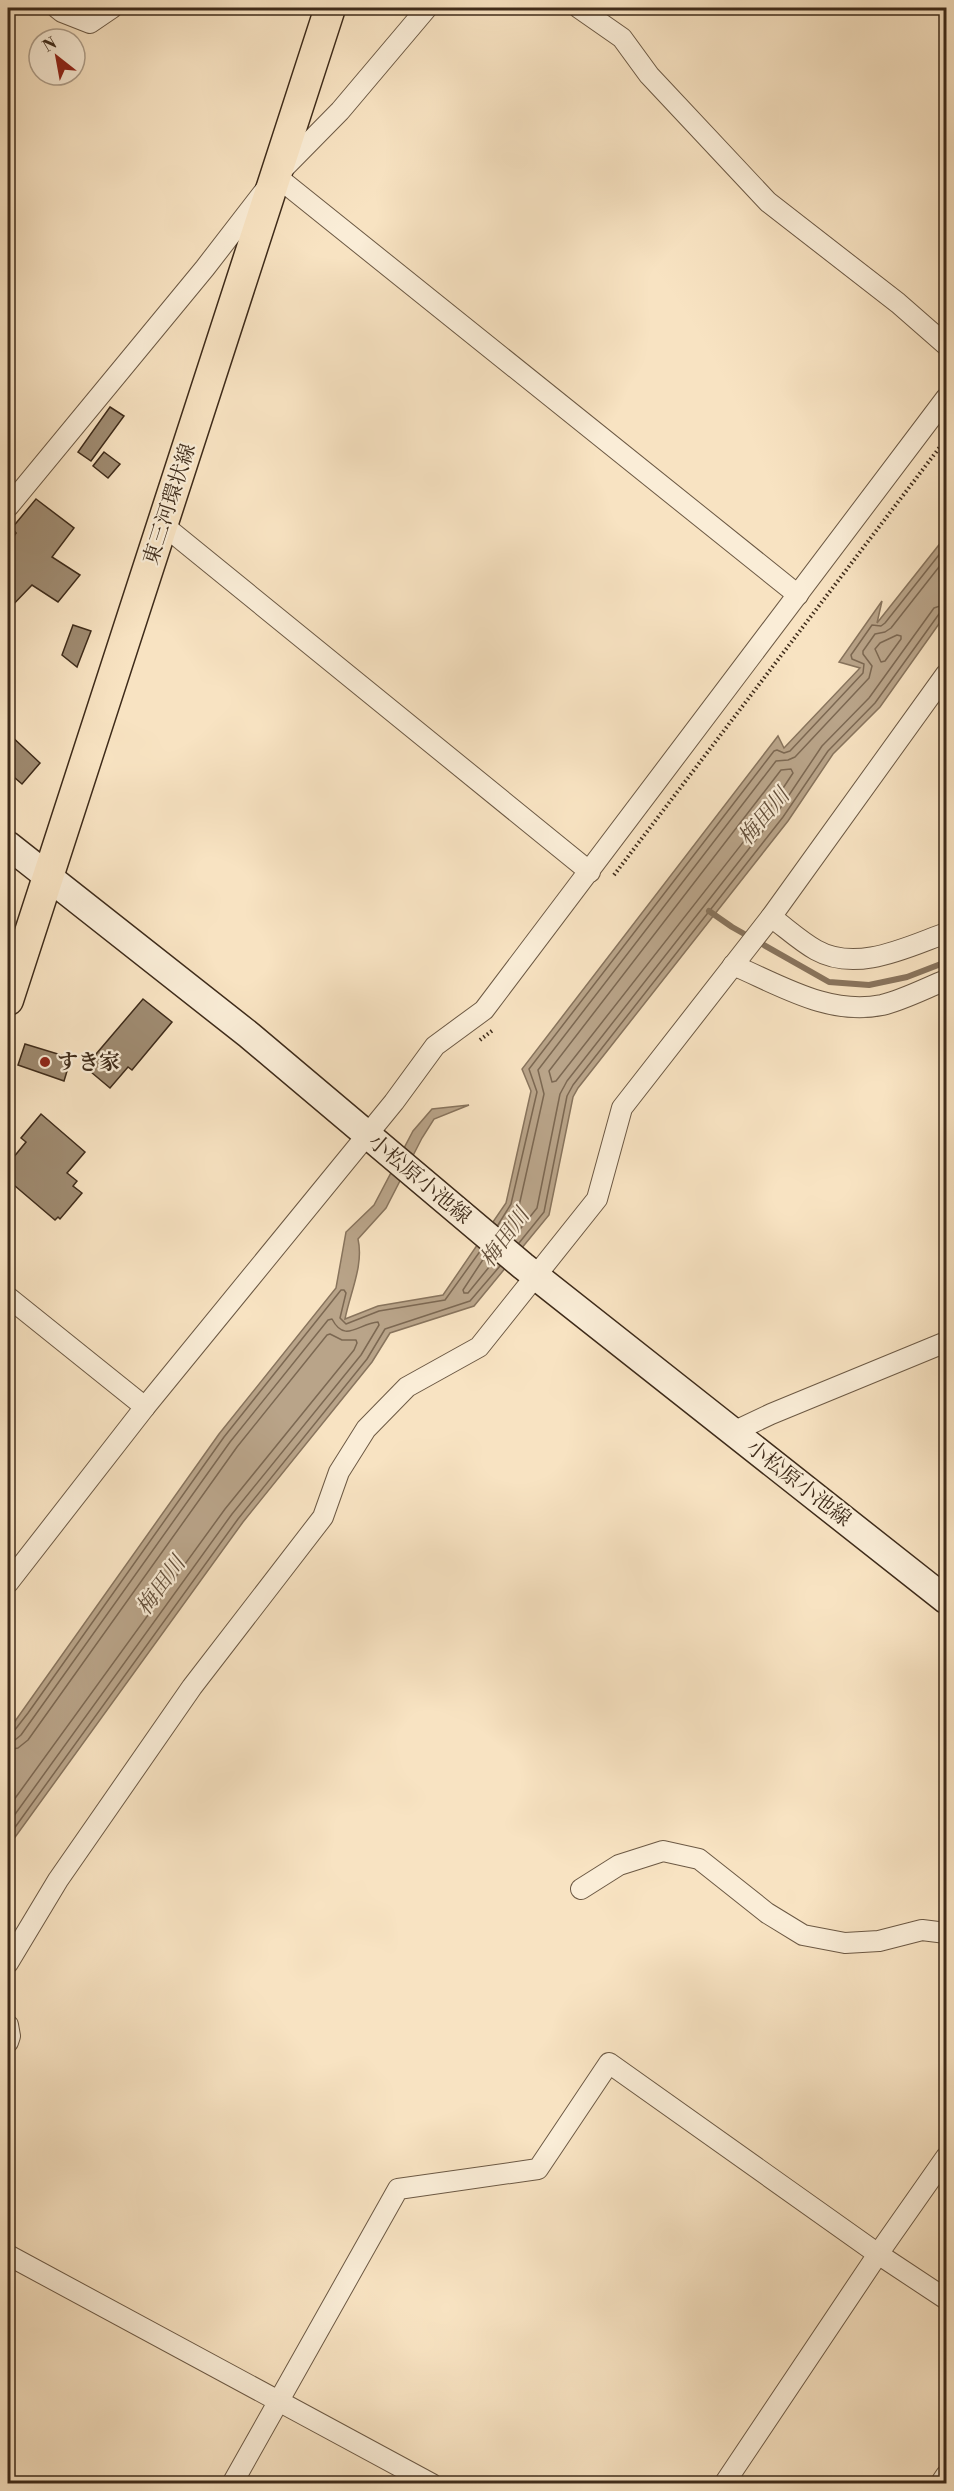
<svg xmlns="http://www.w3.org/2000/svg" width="954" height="2491" viewBox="0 0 954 2491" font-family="'Libre Bodoni','Noto Serif JP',serif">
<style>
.water{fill:#b9a489;stroke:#88745d;stroke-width:1.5}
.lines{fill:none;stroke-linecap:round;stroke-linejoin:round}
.shore{stroke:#7c6852;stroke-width:1.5}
.stream{stroke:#88745d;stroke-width:6}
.building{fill:#9f8b71;stroke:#3e2b1a;stroke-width:1.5}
.street-casing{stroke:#6c5944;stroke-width:22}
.secondary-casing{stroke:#3e2b1a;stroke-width:30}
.primary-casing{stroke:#3e2b1a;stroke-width:33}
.path{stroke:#3e2b1a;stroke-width:4;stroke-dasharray:1.5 3;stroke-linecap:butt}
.street{stroke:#faedd7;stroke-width:20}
.secondary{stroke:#faedd7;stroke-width:27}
.primary{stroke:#f8e3c2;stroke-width:30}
.poi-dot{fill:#8f2418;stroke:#faedd7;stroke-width:2}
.labels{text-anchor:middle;stroke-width:4.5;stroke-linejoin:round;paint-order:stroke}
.street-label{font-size:21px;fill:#3e2b1a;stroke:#faedd7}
.poi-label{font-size:21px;font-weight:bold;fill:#3e2b1a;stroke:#faedd7;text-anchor:start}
.water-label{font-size:22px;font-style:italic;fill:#634f3b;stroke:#faedd7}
</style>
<rect width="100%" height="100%" fill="#f8e3c2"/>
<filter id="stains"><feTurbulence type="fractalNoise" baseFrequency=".00333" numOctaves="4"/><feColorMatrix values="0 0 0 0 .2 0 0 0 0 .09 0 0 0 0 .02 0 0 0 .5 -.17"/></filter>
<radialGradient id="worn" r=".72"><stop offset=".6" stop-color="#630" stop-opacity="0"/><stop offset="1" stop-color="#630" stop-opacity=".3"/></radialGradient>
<path class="water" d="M946,536V614L880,707L833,754L788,821L578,1088L573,1097L549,1215L474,1306L390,1333L372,1362L243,1522L8,1847V1731L219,1434L336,1288L346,1232L374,1205L413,1131L432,1109L469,1105L434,1119L422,1138L386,1208L358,1239C364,1265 350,1293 345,1319L378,1306L443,1295L506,1203L531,1091L522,1069L778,736L784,748L860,668L839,662L882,601L877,623Z"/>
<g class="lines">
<g class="shore">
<path d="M897,635L901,636V639L885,661L881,662L875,649L880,643Z"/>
<path d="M781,770L791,769L793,773L770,808L556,1081L552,1082L549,1071Z"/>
<path d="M498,1225L511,1204L537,1092L529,1069L774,751L777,750L784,753L790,751L863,673L864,664L852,659L851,655L872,625L881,626L885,623L946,546"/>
<path d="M503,1230L519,1206L544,1094L538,1070L776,761L788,760L795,757L869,678L872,666L863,654V651L875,634L885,632L891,628L946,558"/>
<path d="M513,1238L537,1208L560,1094L567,1081L777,813L822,746L869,698L934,608L946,604"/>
<path d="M519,1243L544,1212L567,1096L573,1085L783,817L828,751L875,703L939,614L946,611"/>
<path d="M486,1255L463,1290L464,1293H468L494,1261"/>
<path d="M8,1733L14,1731L28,1713L224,1437L341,1290H344L346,1293L340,1318L346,1324L379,1311L445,1300L481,1250"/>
<path d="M8,1741L15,1740L21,1735L230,1442L328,1320L332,1319C345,1344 359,1323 378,1322L379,1325L361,1355L232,1514L8,1824"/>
<path d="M8,1750L18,1748L28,1740L237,1447L327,1335L330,1334L342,1340H356L357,1343L354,1350L225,1509L8,1808"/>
<path d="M8,1837L238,1519L367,1359L385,1329L470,1301L500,1266"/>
</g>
<path class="stream" d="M709,911L732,927L829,982L869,985L907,977L946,962"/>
</g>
<g class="building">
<path d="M110,407L124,416L91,461L78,452Z"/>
<path d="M104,452L120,464L108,478L93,466Z"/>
<path d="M36,499L74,528L52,557L80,575L58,602L32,585L8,610V545L16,533L12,528Z"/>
<path d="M73,625L91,631L77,667L62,655Z"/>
<path d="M8,733L40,763L22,784L8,772Z"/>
<path d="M143,999L172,1022L132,1070L128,1067L110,1088L85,1067Z"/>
<path d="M25,1044L71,1058L64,1081L18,1065Z"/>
<path d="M41,1114L85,1152L67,1173L77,1181L73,1186L82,1193L60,1219L58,1217L55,1220L8,1180V1164L26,1142L21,1138Z"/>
</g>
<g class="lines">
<defs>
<g id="street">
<path d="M57,8L62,12L90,23L112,8"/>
<path d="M579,8L622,38L649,75L768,202L898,303L946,345"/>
<path d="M276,176L798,595"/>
<path d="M8,507L205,268L276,176L340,111L427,8"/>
<path d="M162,524L590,872"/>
<path d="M771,917C785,927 800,941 816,950C857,973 907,947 946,933"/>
<path d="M733,965C780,985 829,1016 882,1005C903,1000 926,988 946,980"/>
<path d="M8,1297L145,1407"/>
<path d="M733,1432L771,1414L946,1342"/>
<path d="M8,1583L145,1407L394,1102L435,1046L484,1010L946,398"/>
<path d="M581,1889L619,1865L663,1851L699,1859L767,1913L803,1935L845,1943L879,1941L922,1930L946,1933"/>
<path d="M8,1963L58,1880L192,1687L323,1517L339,1472L366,1429L407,1387L479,1347L597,1199L622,1108L771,917L946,674"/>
<path d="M8,2025L10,2036L8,2042"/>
<path d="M946,2157L878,2254L946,2299"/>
<path d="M8,2255L432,2484"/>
<path d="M232,2484L398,2189L538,2169L609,2063L878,2254L724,2484"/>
<path d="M940,2484L946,2475"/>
</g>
<path id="secondary" d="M8,845L249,1035L523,1266L946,1600"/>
<path id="primary" d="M8,1000L330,8"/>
</defs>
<use href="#street" class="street-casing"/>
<use href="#secondary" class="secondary-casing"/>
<use href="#primary" class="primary-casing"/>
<g class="path">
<path d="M614,875L946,439"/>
<path d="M480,1040L493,1030"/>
</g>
<use href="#street" class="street"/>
<use href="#secondary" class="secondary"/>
<use href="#primary" class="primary"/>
</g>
<circle class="poi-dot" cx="45" cy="1062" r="6"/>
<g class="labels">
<g class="street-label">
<text transform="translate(169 504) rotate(-72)" y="7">東三河環状線</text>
<text transform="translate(420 1179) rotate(40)" y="7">小松原小池線</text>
<text transform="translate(799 1483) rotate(38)" y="7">小松原小池線</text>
</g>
<g class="poi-label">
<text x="57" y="1069">すき家</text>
</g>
<g class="water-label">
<text transform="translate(763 816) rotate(-50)" y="8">梅田川</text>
<text transform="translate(504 1237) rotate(-54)" y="8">梅田川</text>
<text transform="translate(160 1585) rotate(-54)" y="8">梅田川</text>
</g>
</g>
<rect width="954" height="2491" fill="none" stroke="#f8e3c2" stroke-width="30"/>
<rect x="9" y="9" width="936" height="2473" fill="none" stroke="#3e2b1a" stroke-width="3"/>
<rect x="15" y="15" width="924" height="2461" fill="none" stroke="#3e2b1a" stroke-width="1.5"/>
<g transform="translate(57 57) rotate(329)"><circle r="28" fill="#faedd7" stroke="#af9f8b" stroke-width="1.5"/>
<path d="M0-4.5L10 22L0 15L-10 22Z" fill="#8f2418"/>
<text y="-9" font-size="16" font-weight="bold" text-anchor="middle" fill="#3e2b1a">N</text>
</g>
<rect width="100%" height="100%" filter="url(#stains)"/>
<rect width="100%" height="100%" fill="url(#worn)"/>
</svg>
